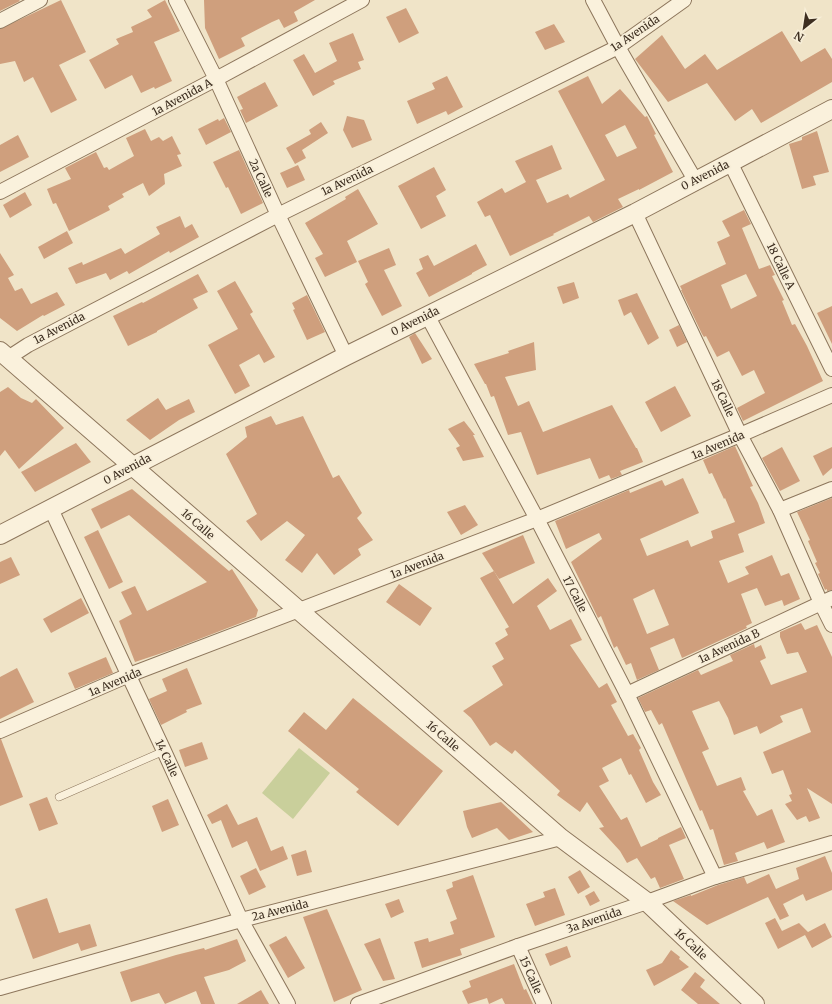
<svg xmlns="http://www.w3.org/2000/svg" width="832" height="1004" viewBox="0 0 832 1004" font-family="Merriweather,serif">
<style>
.green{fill:#c9cf9b}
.building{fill:#cf9f7d;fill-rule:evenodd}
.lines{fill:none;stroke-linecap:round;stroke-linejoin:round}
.service-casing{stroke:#8d765c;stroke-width:8}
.minor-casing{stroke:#8d765c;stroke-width:16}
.tertiary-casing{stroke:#8d765c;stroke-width:20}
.service{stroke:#faf1dc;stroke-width:7}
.minor{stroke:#faf1dc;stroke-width:14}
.tertiary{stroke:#faf1dc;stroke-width:18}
.labels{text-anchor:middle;stroke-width:3.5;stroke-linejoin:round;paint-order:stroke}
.street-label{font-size:11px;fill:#3d2e20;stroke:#f7eed8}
</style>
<rect width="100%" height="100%" fill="#f0e4c8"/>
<path class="green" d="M299,748L330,773L293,819L262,793Z"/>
<g class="building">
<path d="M0,0H19L20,1L0,11Z"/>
<path d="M61,0L86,52L59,65L77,100L51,113L33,77L24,82L15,61L0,64V29Z"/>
<path d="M165,0L180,31L154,42L172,81L155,89L154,87L141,93L132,75L105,89L89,60L119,44L116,39L133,32L131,27L152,17L147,10Z"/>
<path d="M204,0H315L294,12L298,21L284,28L279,19L272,22L241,38L245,46L219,59L205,28Z"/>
<path d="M406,8L419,33L399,43L386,17Z"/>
<path d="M554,24L565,42L545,50L535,32Z"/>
<path d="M782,31L801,62L825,48L832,59V82L761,123L752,109L735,121L707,83L668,102L635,59L662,35L685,69L705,54L717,70Z"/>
<path d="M353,33L364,60L358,62L361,69L333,81L335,84L313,96L293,60L304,54L315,73L337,61L329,43Z"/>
<path d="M447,76L463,107L448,115L446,111L417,124L407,101L435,89L432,83Z"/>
<path d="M588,76L602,104L620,89L645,117L647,116L656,134L654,135L673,172L639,190V189L618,199L623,207L593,222L589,216L553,234L554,235L545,239L510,256L490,215L485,217L477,202L502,188L505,193L526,182L515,161L552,145L562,169L536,180L547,203L568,194L570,198L605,180L558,91ZM625,125L637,148L617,157L605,135Z"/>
<path d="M265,82L278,106L246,123L240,110L243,109L237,97Z"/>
<path d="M347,116L364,120L372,140L352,148L343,130Z"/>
<path d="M224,118L231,132L206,145L198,129L218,119L219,121Z"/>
<path d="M321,122L328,133L302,150L306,158L295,164L286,148L311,134L309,130Z"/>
<path d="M145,129L151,141L159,137L163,141L172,136L181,154L177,155L182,166L164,174L165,184L149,196L143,183L122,194L124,197L108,206L110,210L69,231L56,203L53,204L47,189L71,179L65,168L96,152L104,168L107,167L109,170L134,156L126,138Z"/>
<path d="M817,131L829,172L813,176L816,185L802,189L789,144L802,140V137Z"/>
<path d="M18,135L29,157L0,172V145Z"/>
<path d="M239,150L263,203L241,214L228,187L226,188L213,162Z"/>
<path d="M298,165L305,180L287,188L280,173Z"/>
<path d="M434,167L446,190L436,196L446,216L421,229L398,186Z"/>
<path d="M358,189L378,224L347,241L357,262L325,277L315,258L323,254L305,223L346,199L345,197Z"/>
<path d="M25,192L32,205L10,218L3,205Z"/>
<path d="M744,210L751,224L742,228L759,269L770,265L775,275L772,276L784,300L782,301L792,325L795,324L807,346L823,381L743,421L737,408L765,393L754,370L742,376L729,351L717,357L706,336L704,337L702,334L681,290H682L680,286L726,264L717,242L730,236L722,221ZM746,274L757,296L731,309L721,285Z"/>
<path d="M180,216L185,228L192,224L199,237L170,253L169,251L129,274L127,271L110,280L106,273L76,284L68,268L82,262L83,265L121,248L125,254L160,234L156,227Z"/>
<path d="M67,231L73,243L44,259L38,247Z"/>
<path d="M476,244L487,265L472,273V274L429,297L416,273L423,269L419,259L428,255L434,266Z"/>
<path d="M389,248L396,265L384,270L402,306L382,316L365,284L368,282L358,261Z"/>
<path d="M0,253L14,275L8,278L15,291L22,288L31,304L57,292L65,305L44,316L43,315L17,331L0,318Z"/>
<path d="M198,274L208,292L193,299L198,308L157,331V332L128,346L113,316L142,302L143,303Z"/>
<path d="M235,281L253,312L250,314L275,357L264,363L259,354L239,365L250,386L235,394L208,345L238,329L217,291Z"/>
<path d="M574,282L579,298L563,304L557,287Z"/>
<path d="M637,293L659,338L648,345L631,312L624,316L618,300Z"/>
<path d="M307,295L325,332L307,340L293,310L295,309L292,303Z"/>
<path d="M832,306V344L817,313Z"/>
<path d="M679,325L687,342L677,347L669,330Z"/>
<path d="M415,333L432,359L422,364L409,337Z"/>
<path d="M534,342L536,370L505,377L518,406L529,401L543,432L612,405L636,448H637L643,462L620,471L622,475L611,479L609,475L599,479L590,458L537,475L521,432L508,435L494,396L491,397L486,384H485L474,364L509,353L508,351Z"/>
<path d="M675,386L691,416L661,432L645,402Z"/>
<path d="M8,387L21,398L32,403L36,399L64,428L19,469L5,450L0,456V392Z"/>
<path d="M158,398L166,410L189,399L195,412L179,420L150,440L126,420Z"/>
<path d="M271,416L276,425L303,416L333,478L339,475L362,513L357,518L373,540L358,549L361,555L334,575L317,553L302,573L285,560L305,535L287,521L261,541L246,521L257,514L226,454L247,437L245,427Z"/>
<path d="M464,421L475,435H473L484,457L463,461L456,448L460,446L448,429Z"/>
<path d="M76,443L91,462L35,492L21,472Z"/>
<path d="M735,446L753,486L750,487L758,503L765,523L738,534L744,552L719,561L728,583L749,574L745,567L772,555L781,576L789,573L800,599L784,606L782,600L765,606L757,588L741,594L752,623L746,626L747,628L682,658L674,638L650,648L659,670L637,680L631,663L626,665L617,646L614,648L601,616L598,618L571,562L602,539L599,533L566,549L555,521L629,490L630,493L662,480L665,486L683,478L699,513L640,539L647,556L688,540L691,547L713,538L711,531L735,522L725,498L724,499L712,473L709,474L703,460ZM654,589L669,625L647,634L633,599Z"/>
<path d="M782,447L800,481L780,491L762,458Z"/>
<path d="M832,447V468L823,476L813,456Z"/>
<path d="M132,489L229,571L232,569L258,610L256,617L171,650L135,662L119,621L132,614L121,592L135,586L147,611L207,582L129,515L101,529L91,509Z"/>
<path d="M832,498V590L827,591V589L825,590L818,574L820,573L815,563L817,562L808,541L810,540L797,512Z"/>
<path d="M465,505L478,525L461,535L447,512Z"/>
<path d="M98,530L123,582L109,589L84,537Z"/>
<path d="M523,535L535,563L499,579L482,553Z"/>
<path d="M11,557L20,575L0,584V562Z"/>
<path d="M494,571L513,604L548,578L557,591L537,606L550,630L571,619L582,640L570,645L599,688L607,683L617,702L611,705L628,736L633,734L641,748L639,750L653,782L661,795L646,803L631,774L629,775L621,758L602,768L609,781L599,786L621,820L627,817L641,847L658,839V838L681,827L686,838L669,845L684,879L660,888L655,877L651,879L637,858L627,863L620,851L599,828L604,827L587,802L580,812L557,795L560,791L515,750L512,754L496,742L490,746L471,718L463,711L503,685L492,666L504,659L495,643L508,635L505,629L509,627L480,578Z"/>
<path d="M399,584L432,608L420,626L386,602Z"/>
<path d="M81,598L89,613L51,633L43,619Z"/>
<path d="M801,623L805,630L817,625L832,657V804L807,788L820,818L809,822L806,816L797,820L785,804L792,801L789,795L792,794L783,770L772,774L763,752L811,732L802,708L780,716L783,722L760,734L757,726L734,735L728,718L719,701L692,711L709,749L702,752L717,786L741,777L746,790L743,791L757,816L772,809L785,842L767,849L764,842L735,853L738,861L724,865L713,829L710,830L702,810L700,811L662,723L659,725L651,710L645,712L638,698L698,670L701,675L733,661L730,655L754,644L755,648L761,645L766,658L760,661L771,685L807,672L798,652L787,654L780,637V632Z"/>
<path d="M106,657L113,673L75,689L68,673Z"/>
<path d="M17,668L34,702L0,719V677Z"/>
<path d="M187,668L202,704L186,710L187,712L161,725L149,699L167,691L162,679Z"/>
<path d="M353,698L443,771L398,826L356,792L359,789L288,731L304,712L326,730Z"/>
<path d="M0,739H1L23,797L0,806Z"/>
<path d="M202,742L208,759L185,767L179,750Z"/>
<path d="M47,797L58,824L39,831L29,804Z"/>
<path d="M168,799L179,825L162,832L152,806Z"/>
<path d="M501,802L533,832L509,840L497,828L472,838L467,827L463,811Z"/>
<path d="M227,804L238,825L257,817L271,851L283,846L288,859L260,871L247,841L232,848L221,820L212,824L207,815Z"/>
<path d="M306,850L312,872L297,876L291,855Z"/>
<path d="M825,856L832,873V890L806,901L803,894L783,904L789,916L780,920L768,897L707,925L673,901L691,895V896L718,885L744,877L747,884L769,874L776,889L799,879L796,868Z"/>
<path d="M256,868L266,887L249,895L240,876Z"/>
<path d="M580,870L590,887L578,894L568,877Z"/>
<path d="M473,875L495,937L460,949L462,955L422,968L414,942L428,938L429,942L454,934L450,922L457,919L446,890L453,887L452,882Z"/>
<path d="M555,888L565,915L535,926L526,904L545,897L543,892Z"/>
<path d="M594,891L600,901L590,906L585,896Z"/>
<path d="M47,898L59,933L90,924L97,946L81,951L78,943L33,959L15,909Z"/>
<path d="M399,899L404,912L391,918L385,904Z"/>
<path d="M327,909L362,990L334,1002L303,917Z"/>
<path d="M775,918L782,931L799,923L808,932L825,923L832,937L812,948L805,935L778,949L765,923Z"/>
<path d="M286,936L305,968L288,978L269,945Z"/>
<path d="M380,938L395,979L383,981L364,944Z"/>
<path d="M237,939L246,961L229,970L204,977L215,1004H201L196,991L165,1004L159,993L131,1002L120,972L176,955L204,948L205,950Z"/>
<path d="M567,946L571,957L550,966L545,954Z"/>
<path d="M671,950L680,957L679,959L689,967L654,986L646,970L662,963Z"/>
<path d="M514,964L524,990L526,989L533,1004H505L502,998L489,1004L487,998L468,1004L462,991L471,987L469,981Z"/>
<path d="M695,972L705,980L700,987L720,1004H698L681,990Z"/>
<path d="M261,990L269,1004H237Z"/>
</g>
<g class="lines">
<defs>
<path id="service" d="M59,797L164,751"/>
<g id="minor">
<path d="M176,0L216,79L278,215L346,356"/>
<path d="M593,0L618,47L695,180"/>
<path d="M0,21L40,0"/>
<path d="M730,162L832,369"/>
<path d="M0,192L216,79L362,0"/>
<path d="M635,213L740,435L780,510L821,603L832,625"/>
<path d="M427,315L537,519L627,694L715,877"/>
<path d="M8,358L28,345L278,215L618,47L684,0"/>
<path d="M51,509L164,751L241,920L288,1004"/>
<path d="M780,510L832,489"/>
<path d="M627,694L832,598"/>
<path d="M0,731L129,675L537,519L740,435L832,395"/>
<path d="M518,946L544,1004"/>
<path d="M0,988L241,920L561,838"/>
<path d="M358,1004L518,946L647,902L715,877L832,843"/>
</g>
<g id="tertiary">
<path d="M0,351L561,838L647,902L755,1004"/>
<path d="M0,535L346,356L635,213L832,109"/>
</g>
</defs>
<use href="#service" class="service-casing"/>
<use href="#minor" class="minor-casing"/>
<use href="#tertiary" class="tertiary-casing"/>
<use href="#service" class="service"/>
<use href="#minor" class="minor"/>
<use href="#tertiary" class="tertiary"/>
</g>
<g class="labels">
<g class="street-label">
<text transform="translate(635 33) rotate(-34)" y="4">1a Avenida</text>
<text transform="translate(182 97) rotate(-28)" y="4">1a Avenida A</text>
<text transform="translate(705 175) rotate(-27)" y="4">0 Avenida</text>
<text transform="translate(261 178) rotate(65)" y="4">2a Calle</text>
<text transform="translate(347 180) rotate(-26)" y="4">1a Avenida</text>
<text transform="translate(781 266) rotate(64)" y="4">18 Calle A</text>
<text transform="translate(415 321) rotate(-26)" y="4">0 Avenida</text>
<text transform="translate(59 328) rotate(-27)" y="4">1a Avenida</text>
<text transform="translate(723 398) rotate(65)" y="4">18 Calle</text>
<text transform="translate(718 445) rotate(-23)" y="4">1a Avenida</text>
<text transform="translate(127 469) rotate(-28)" y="4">0 Avenida</text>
<text transform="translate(198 524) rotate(41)" y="4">16 Calle</text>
<text transform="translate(417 565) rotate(-21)" y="4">1a Avenida</text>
<text transform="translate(575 594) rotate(63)" y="4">17 Calle</text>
<text transform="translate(729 646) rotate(-25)" y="4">1a Avenida B</text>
<text transform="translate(115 682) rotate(-23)" y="4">1a Avenida</text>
<text transform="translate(443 736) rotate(41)" y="4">16 Calle</text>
<text transform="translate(167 758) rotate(65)" y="4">14 Calle</text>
<text transform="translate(280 910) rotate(-14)" y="4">2a Avenida</text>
<text transform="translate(594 920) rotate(-19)" y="4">3a Avenida</text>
<text transform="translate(691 944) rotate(43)" y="4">16 Calle</text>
<text transform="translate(531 975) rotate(66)" y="4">15 Calle</text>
</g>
</g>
<g transform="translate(804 28) rotate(210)" stroke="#f7eed8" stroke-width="3" paint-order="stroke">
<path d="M0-3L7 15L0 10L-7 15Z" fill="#3d2e20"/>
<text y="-6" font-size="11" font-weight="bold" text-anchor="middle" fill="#3d2e20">N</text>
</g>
</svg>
